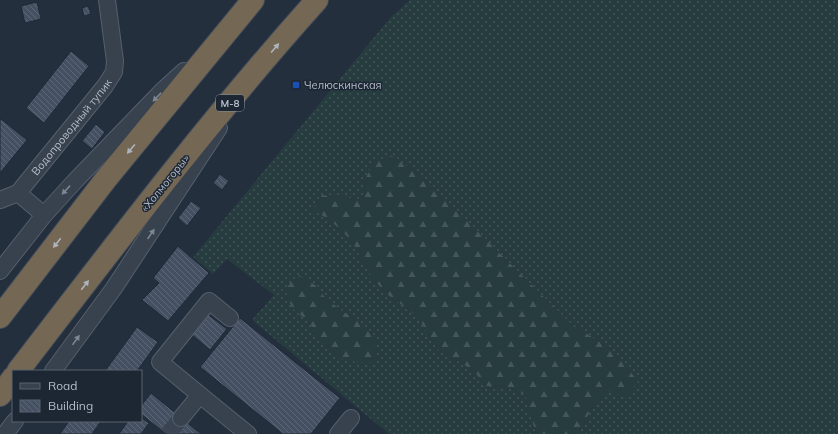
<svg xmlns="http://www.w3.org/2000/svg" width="838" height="434" viewBox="0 0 838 434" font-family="Mulish,sans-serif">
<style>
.grass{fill:url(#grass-dots);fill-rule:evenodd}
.forest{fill:url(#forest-firs)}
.building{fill:url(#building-back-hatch);stroke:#1f2835}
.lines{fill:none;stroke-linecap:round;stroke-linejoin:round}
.minor-tunnel{stroke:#3a4453;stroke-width:16;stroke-dasharray:16 8;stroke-linecap:butt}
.minor-casing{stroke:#565f6c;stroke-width:18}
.highway-casing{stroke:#434c59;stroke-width:24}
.minor{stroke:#38414e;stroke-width:16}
.highway{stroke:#746855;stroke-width:22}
.oneway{fill:#aeb4bd}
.oneway2{fill:#7c8592}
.transit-dot{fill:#1a4fb4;stroke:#1d2633;stroke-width:1.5}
.labels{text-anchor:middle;stroke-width:3;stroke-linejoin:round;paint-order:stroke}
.shield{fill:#1d2633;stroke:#878f9c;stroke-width:1}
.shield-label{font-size:10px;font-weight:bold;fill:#b4bcc9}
.poi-label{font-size:11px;fill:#b4bcc9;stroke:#1d2633;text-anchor:start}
.street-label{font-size:11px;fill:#b4bcc9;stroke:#1d2633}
</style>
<defs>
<pattern id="grass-dots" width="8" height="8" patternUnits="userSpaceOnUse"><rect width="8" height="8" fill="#263c3f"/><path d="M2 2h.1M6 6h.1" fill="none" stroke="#435659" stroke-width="1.8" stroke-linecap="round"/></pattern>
<pattern id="forest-firs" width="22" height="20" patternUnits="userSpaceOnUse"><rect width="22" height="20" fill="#263c3f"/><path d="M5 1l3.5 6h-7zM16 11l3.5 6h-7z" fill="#435659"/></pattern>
<pattern id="building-back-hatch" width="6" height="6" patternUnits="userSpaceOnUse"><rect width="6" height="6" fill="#455162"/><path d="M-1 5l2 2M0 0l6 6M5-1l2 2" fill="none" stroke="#5d6877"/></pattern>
</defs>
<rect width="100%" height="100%" fill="#242f3e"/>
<path class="grass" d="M410,0H838V434H578L593,406L607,391L611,349L570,323L426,180L392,156L365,180L362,200L322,195L313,210L330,220L351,240L371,275L384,292L417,316L438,350L473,370L486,386L507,387L525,395L536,434H389L252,320L274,295L227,259L213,274L193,257L391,17ZM315,285L327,300L360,323L320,341L309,322Z"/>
<g class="forest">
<path d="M392,156L426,180L570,323L611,349L638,381L626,397L607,391L593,406L578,434H536L525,395L507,387L486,386L473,370L438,350L417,316L384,292L371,275L351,240L330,220L313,210L322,195L362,200L365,180L374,161Z"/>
<path d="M298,275L315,285L327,300L360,323L375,338L377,363L356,362L336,357L320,341L309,322L292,308L285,289Z"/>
</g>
<g class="building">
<path d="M37,2L41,19L25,23L21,6Z"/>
<path d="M88,6L91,14L84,16L82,8Z"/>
<path d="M71,51L89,66L44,123L26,108Z"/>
<path d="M1,119L27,140L0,173V121Z"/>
<path d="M96,124L105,132L92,149L82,141Z"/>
<path d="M220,174L229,181L222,190L213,183Z"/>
<path d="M191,201L201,208L187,226L178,218Z"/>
<path d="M178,246L209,273L168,321L142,300L159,283L153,278Z"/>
<path d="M206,313L227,329L210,350L190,333Z"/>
<path d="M240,318L340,398L311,434H283L200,367Z"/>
<path d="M137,327L158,342L137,371H105Z"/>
<path d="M151,393L201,434H166L141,414V406Z"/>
<path d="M141,418L149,423L141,434H119L128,421H141Z"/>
<path d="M69,421H101L92,434H60Z"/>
</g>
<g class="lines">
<path class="minor-tunnel" d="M168,434L181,418"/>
<defs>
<g id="minor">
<path d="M0,200L18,193"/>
<path id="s1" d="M44,215L18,193L105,86L114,72L115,61L107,0"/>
<path d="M0,271L44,215L75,181L161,92L184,71"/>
<path d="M53,371L114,288L219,128"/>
<path d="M200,395L160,362L209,301L230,318"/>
<path d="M181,418L200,395L248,434"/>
<path d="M5,434L15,421"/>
<path d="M338,434L351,418"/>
</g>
<g id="highway">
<path d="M0,317L106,179L253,0"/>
<path d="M18,371C115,245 211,118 317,0"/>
<path d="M0,395L13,378"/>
</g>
</defs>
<use href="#minor" class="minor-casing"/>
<use href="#highway" class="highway-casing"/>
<use href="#minor" class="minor"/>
<use href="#highway" class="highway"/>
</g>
<defs><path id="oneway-solid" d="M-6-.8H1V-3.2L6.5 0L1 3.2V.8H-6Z"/></defs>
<g class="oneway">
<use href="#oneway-solid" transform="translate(275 48) rotate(-50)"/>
<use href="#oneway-solid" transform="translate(131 149) rotate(130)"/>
<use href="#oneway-solid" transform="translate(57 243) rotate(128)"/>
<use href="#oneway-solid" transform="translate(85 285) rotate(-52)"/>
</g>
<g class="oneway2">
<use href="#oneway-solid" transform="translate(157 97) rotate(134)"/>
<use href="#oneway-solid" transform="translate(66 190) rotate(133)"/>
<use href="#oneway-solid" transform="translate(151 234) rotate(-56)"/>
<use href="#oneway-solid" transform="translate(76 340) rotate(-54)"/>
</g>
<rect class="transit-dot" x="292" y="81" width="8" height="8" rx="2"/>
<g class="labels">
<rect class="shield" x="216" y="95" width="28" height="16" rx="3"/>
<g class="shield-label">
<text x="230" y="107">М-8</text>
</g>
<g class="poi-label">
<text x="304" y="89">Челюскинская</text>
</g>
<g class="street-label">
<text dy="4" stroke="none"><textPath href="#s1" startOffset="119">Водопроводный тупик</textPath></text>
<text transform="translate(165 183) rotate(-51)" y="4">«Холмогоры»</text>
</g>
</g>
<rect x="12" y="370" width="130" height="52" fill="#1d2633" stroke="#59626f"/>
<rect x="20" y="383" width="20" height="6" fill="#38414e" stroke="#59626f"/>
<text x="48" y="390" font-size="12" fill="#b4bcc9">Road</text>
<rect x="20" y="400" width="20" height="12" fill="url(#building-back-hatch)" stroke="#59626f"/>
<text x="48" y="410" font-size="12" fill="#b4bcc9">Building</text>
</svg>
